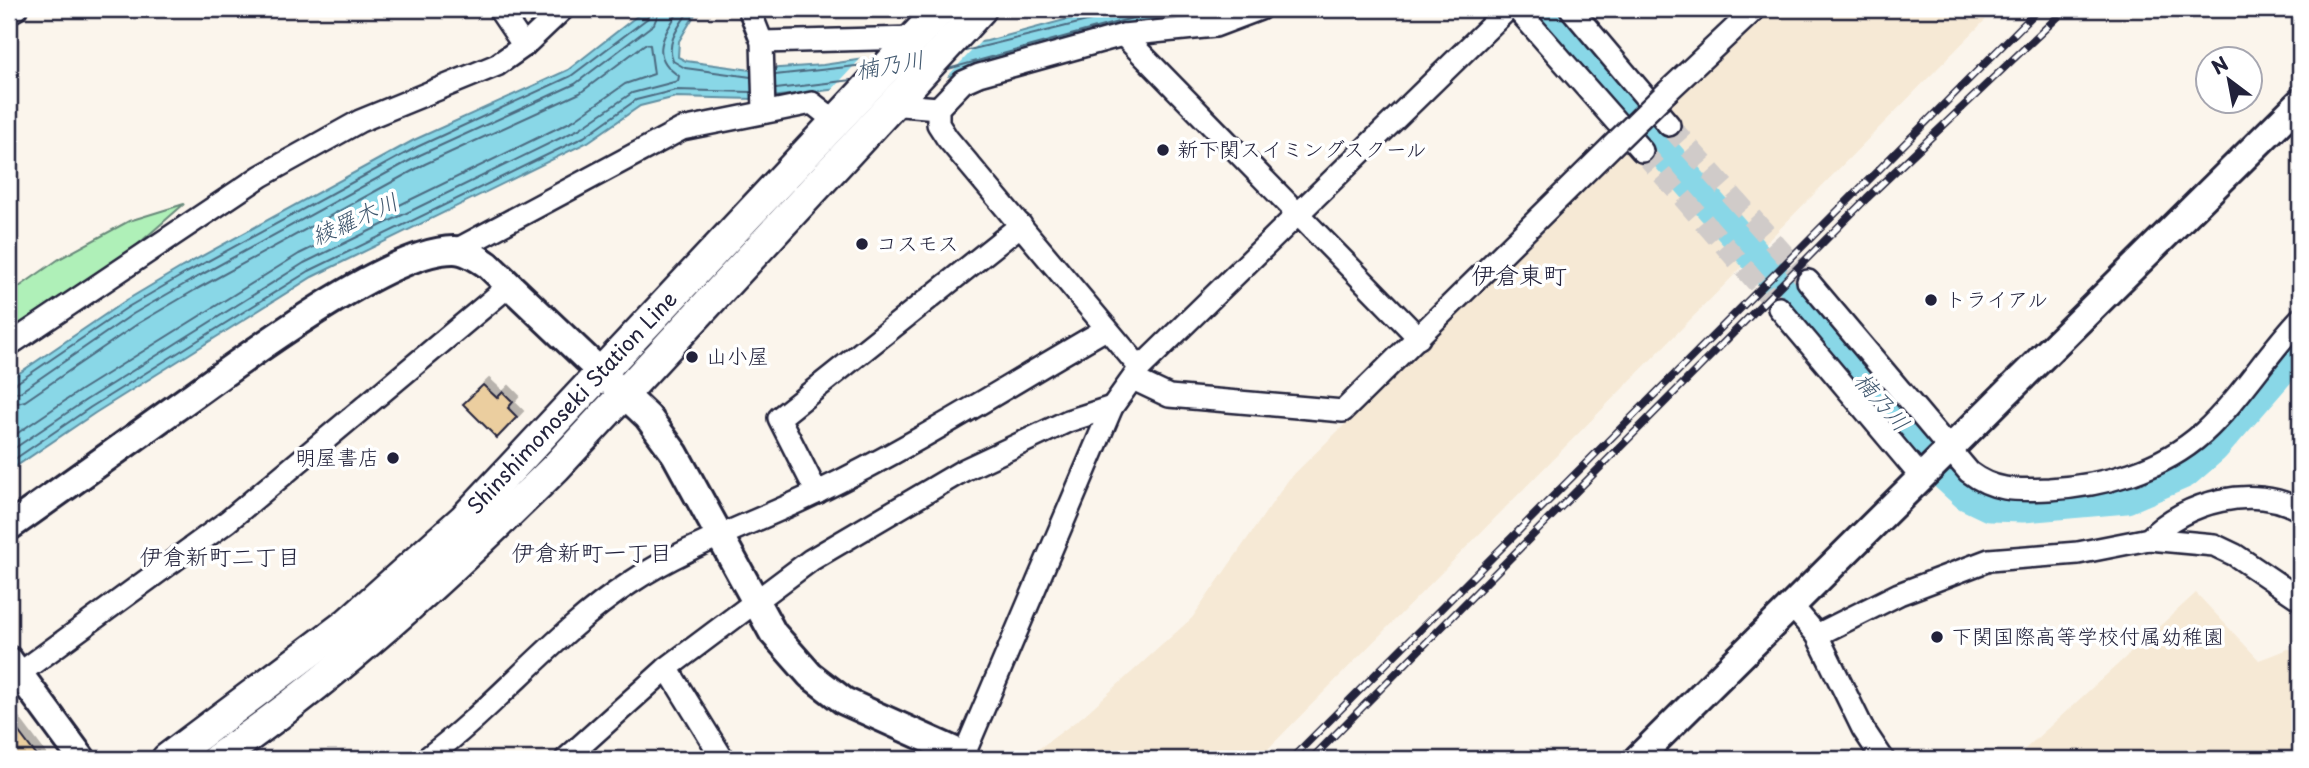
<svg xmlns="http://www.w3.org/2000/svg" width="2309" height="768" viewBox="0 0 2309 768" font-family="'Playpen Sans','Klee One',sans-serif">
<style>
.built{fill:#f6e9d5}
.green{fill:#aff0b8;stroke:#68897a;stroke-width:2}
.water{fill:#89d7e7;stroke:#608fa2;stroke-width:2}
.pier{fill:#fbf5ec}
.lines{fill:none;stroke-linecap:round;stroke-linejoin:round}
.shore{stroke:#4b6a80;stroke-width:2}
.river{stroke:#89d7e7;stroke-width:33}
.building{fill:#ebce9f;stroke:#22223b;stroke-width:2;filter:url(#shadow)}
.minor-tunnel{stroke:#d0cbc9;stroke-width:21;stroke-dasharray:21 10;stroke-linecap:butt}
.minor-casing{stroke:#22223b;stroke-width:26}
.tertiary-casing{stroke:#22223b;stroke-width:32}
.secondary-casing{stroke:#22223b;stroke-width:35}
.minor{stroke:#fff;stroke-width:21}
.tertiary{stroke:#fff;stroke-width:26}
.secondary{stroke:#fff;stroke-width:30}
.rail-casing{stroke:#22223b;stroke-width:8}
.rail{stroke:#fff;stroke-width:5;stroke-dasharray:16;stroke-linecap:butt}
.minor-bridge-casing{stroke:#22223b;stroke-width:26;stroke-linecap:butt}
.minor-bridge{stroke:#fff;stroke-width:21}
.poi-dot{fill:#22223b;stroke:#fff;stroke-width:2.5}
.labels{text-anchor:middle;stroke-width:7;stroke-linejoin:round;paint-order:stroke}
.poi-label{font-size:21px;fill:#22223b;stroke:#fff;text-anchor:start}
.street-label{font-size:21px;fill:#22223b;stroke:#fff}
.water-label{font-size:23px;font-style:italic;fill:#41586f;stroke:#fff}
.neighbourhood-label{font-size:23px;fill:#22223b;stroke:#fff}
.quarter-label{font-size:24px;fill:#22223b;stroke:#fff}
</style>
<defs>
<filter id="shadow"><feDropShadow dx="6" dy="-6" stdDeviation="0" flood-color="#0004"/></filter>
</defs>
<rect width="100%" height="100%" fill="#fbf5ec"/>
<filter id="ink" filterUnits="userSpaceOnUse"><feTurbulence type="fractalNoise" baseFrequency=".0143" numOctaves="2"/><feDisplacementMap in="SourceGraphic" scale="14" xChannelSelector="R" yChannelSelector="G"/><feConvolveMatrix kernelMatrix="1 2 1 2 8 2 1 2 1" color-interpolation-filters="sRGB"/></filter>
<g filter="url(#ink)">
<g class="built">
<path d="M1769,9H1996L1258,759H1025L1083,716L1192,618L1289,479Z"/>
<path d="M2196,593L2259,660L2288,649L2300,650V759H2014Z"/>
</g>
<path class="green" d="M184,204L128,253L9,337V294L59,259L129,221Z"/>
<path class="water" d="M646,9H698L679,41L678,57L686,61L751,70L823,65L987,41L1105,9H1191L955,75L754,99L676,97L640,106L588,142L312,277L95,413L9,471V380L125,301L182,267L414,140L568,70Z"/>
<path class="pier" d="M984,38L944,80L829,93L864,55Z"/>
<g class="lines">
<g class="shore">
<path d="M690,9C680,25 665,42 673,61L685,68L751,77"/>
<path d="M965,51L1095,19L1101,9"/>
<path d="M948,69L1165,9"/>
<path d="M775,75L865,65"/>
<path d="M776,89L852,80"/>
<path d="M9,385L15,384L128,307L186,273L417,147L571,76L648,18L651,9"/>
<path d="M9,394L20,392L133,314L190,281L420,155L575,84L654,24L660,9"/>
<path d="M9,405L25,401L139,323L195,290L425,164L580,93L645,44L650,45L654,74L625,84L574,120L299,254L81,390L9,439"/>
<path d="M9,452L86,400L304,263L579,129L632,93L678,81L679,76C647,55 665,34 680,9"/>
<path d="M9,463L91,407L309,271L584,137L636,100L676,90L751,92"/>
</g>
<path class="river" d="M1539,9L1946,475L1967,494L1990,505L2023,506L2126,497L2184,472L2213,447L2300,347"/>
</g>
<g class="building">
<path d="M483,385L497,398L503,392L513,402L508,408L517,417L497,438L463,404Z"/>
<path d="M9,719L39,759H9Z"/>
</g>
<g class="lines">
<g class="minor-tunnel">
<path d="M1669,125L1808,281"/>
<path d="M1642,151L1779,308"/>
</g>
<defs>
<g id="minor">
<path d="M499,9L524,46"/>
<path d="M749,9L762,42L764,112"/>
<path d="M1517,9L1642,151"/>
<path d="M1571,9L1669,125"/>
<path d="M9,13L16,9"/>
<path d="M1123,35L1419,338"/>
<path d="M762,42L913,38"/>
<path d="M1668,91L1755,9"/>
<path d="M889,104L938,108"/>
<path d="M456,250L682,129L812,103L835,121"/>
<path d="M1808,281L1969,472C1995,492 2018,490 2049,489C2103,486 2162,470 2203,433C2239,400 2266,355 2300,319"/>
<path d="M1779,308L1922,478"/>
<path d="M9,345L261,176L360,121L497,65L524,46L563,9"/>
<path d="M1140,368L947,138L938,124V108L963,82L979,75L1123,35L1215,26L1260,9"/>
<path d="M1133,379L1169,396L1343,411L1618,140"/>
<path d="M817,493L779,418L1021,225"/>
<path d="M2149,539C2185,501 2254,484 2300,510"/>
<path d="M1792,606L1817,635L1863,729L1883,759"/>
<path d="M1817,635L1899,594L1989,560L2078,553L2149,539L2214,545L2235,555L2300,599"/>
<path d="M667,668L723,759"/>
<path d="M9,681L228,521L510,285"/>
<path d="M426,759C498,705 555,632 630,583C687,545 755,523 816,493C916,445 1010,384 1106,329"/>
<path d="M566,759L667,668L811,560L964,470L1068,421L1112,407"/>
<path d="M962,759L1112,407L1140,368L1508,9"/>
</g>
<g id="tertiary">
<path d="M9,527C64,488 119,449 174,409C231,369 387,249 454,250C466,250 478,258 488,265L648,417L675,454L773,633L810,675L844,701L964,755"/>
<path d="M9,660L82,759"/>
<path d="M1637,759L2300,102"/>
</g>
<g id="secondary">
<path id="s1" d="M167,759L348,623L464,519L941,9"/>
<path d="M217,759C340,674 450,572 556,467L981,9"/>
</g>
</defs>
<use href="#minor" class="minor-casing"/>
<use href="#tertiary" class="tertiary-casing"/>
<use href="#secondary" class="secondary-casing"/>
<use href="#minor" class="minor"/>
<use href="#tertiary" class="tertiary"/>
<use href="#secondary" class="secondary"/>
<defs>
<g id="rail">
<path d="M1291,759L2039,9"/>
<path d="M1311,759L1867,198L2066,9"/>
</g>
</defs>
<use href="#rail" class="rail-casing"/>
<use href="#rail" class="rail"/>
<defs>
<path id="minor-bridge" d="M1618,140L1668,91"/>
</defs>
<use href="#minor-bridge" class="minor-bridge-casing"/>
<use href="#minor-bridge" class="minor-bridge"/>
</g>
</g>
<g class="poi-dot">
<circle cx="1163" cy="150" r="7"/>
<circle cx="862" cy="244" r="7"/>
<circle cx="1931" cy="300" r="7"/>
<circle cx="692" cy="357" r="7"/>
<circle cx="393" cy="458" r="7"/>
<circle cx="1937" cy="637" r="7"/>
</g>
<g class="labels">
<g class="poi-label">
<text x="1177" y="157">新下関スイミングスクール</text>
<text x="876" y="251">コスモス</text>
<text x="1945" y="307">トライアル</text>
<text x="706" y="364">山小屋</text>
<text x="379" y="465" text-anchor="end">明屋書店</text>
<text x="1951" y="644">下関国際高等学校付属幼稚園</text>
</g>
<g class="street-label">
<text dy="7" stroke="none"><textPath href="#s1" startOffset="541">Shinshimonoseki Station Line</textPath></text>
</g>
<g class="water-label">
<text transform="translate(890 65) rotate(-10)" y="8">楠乃川</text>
<text transform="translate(355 219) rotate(-24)" y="8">綾羅木川</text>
<text transform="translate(1882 402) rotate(49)" y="8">楠乃川</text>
</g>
<g class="neighbourhood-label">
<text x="592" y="561">伊倉新町一丁目</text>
<text x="220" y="565">伊倉新町二丁目</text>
</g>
<g class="quarter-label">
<text x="1519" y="284">伊倉東町</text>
</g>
</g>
<rect width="2309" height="768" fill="none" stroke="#fff" stroke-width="35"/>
<rect x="18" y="18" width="2274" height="733" fill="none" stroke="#22223b" stroke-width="2.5" filter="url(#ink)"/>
<g transform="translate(2229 80) rotate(328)"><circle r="33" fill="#ffffff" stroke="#a7a7b1" stroke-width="2"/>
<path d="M0-5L12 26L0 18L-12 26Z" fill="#22223b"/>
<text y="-10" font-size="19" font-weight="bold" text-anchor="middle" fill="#22223b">N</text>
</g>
</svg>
